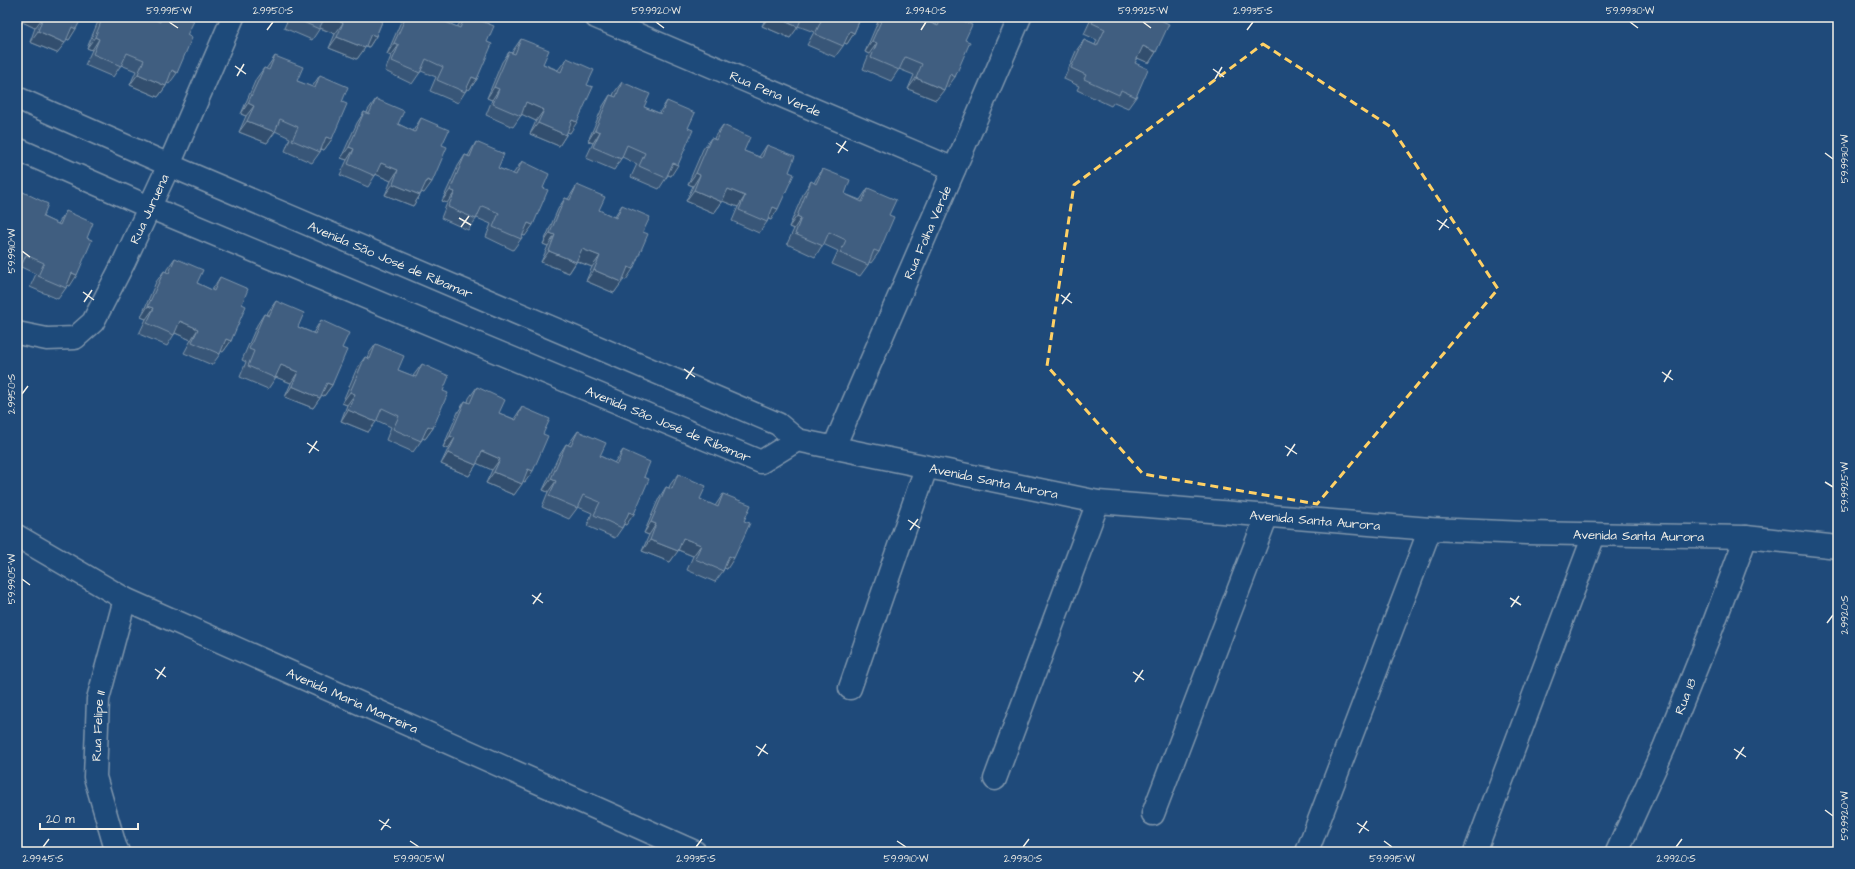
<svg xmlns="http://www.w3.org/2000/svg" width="1855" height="869" viewBox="0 0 1855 869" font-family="'Architects Daughter',sans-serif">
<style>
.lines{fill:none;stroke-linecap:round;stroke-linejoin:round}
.street-casing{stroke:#f4f1e8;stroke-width:25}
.secondary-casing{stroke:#f4f1e8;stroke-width:25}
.street{stroke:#1f4a7a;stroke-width:22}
.secondary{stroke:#1f4a7a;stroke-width:22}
.wall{fill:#596574;stroke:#f4f1e8}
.shaded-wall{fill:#49525e;stroke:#f4f1e8}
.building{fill:#687587;stroke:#f4f1e8}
.marked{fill:none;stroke:#ffd166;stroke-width:3;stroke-dasharray:8 5;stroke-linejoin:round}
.ticks{fill:none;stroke:#f4f1e8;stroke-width:1.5}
.labels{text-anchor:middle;stroke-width:3;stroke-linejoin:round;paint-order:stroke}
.street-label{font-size:13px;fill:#f4f1e8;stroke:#1f4a7a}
.neatline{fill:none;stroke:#f4f1e8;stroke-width:1.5}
.ticks-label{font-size:10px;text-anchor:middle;fill:#f4f1e8}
</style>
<rect width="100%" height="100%" fill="#1f4a7a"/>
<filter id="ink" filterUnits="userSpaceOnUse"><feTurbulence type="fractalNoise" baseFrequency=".025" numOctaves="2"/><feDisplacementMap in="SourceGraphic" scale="8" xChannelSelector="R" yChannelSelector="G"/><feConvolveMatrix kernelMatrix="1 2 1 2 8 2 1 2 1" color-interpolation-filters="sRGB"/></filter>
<g filter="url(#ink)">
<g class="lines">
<defs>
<g id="street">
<path id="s1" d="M596,17L954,169"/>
<path id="s2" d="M17,333L47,339L75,338L93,322L124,262L169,165L233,17"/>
<path id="s3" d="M834,447L1020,17"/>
<path id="s4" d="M17,536L125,599L695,852"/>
<path d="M850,688L926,468"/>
<path d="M995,779L1098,502"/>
<path d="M1153,814L1267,515"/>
<path id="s5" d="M118,852L115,846L95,777L98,699L125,599"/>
<path d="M1307,852L1430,529"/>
<path d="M1475,852L1594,535"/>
<path id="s6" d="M1617,852L1664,748L1709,636L1746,537"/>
</g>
<g id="secondary">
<path id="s7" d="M17,98L169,165L778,424L797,440"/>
<path id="s8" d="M17,149L149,207L761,462L797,440"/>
<path id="s9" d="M797,440L1098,502L1430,529L1526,533L1746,537L1838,547"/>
</g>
</defs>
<use href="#street" class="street-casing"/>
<use href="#secondary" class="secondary-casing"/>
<use href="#street" class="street"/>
<use href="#secondary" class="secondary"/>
</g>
<g class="wall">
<path d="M17,17H82L69,40L66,39L57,53L30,42L35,28L21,21Z"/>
<path d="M100,17H149L158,21L160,17H186L187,35L177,73L169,84L167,83L166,86L158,97L130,85L136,71L121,65L113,77L85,65L92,50L87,48Z"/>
<path d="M289,17H384L376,36L369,47L366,46L357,59L329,48L335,34L320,28L312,40L284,28Z"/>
<path d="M403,17H444L443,21L457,27L464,17H471L487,42L477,79L469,90L467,89L465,92L458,103L430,91L436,77L421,71L412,84L385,71L391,56L387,54Z"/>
<path d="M766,17H861L854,33L847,44L844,43L843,46L835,57L807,45L814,32L798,26L790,38L762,26Z"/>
<path d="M880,17H922L921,19L936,25L941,17H955L965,40L955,77L947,88L945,86L936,100L908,89L914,75L899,69L891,81L863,69L869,54L865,52Z"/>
<path d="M1092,17H1154L1156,52L1149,63L1138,58L1135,63L1136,97L1128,108L1114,102L1111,106L1077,90L1079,86L1064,79L1076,51L1084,40L1095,45L1097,40L1084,34Z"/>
<path d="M521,39L543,64L558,70L567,58L587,85L570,133L567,132L566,135L559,146L530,134L536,121L522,114L513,127L486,115L492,100L487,98L502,62L509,52L512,53L514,49Z"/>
<path d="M275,56L297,81L312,87L320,75L342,102L332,139L324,150L321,149L320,152L312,163L285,151L290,138L275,131L267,143L239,132L246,116L241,114L256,79L264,68L266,69Z"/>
<path d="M622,82L644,107L659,113L667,101L688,128L671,176L668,175L666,178L659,189L631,177L637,164L622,157L614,170L586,158L593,143L588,141L603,106L610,95L613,96L614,93Z"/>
<path d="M376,99L398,124L413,131L421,118L442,145L424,193L422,192L413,206L385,195L391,181L376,174L368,187L340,175L347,160L341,158L357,123L364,112L367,113L368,110Z"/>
<path d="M723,125L744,151L759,157L767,145L789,172L771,220L768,219L767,222L759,233L732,221L738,207L723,201L714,213L686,201L693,186L688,184L703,149L711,138L714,139L715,136Z"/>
<path d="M476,142L498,168L513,174L522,161L543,188L525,236L523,235L521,239L513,250L486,237L491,224L477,218L468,230L441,218L447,203L442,201L458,166L465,155L468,156Z"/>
<path d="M823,169L845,194L860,200L868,188L889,215L879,252L871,263L869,262L868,265L860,276L832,264L838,251L823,244L815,257L787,244L794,229L789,227L804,192L811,181L814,183L816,179Z"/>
<path d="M577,185L599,210L614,217L622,205L643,232L626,280L623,279L614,293L586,281L592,267L577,261L569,273L541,262L548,246L543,244L558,209L565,198L568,199L570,196Z"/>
<path d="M21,191L43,217L58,224L66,211L87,238L70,286L67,285L66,288L58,299L30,287L36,274L21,267L17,273V196Z"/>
<path d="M175,258L197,283L212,290L220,277L242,304L231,341L223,352L221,351L220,354L212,365L184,353L191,340L175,333L167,346L139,334L146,319L141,317L156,282L164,271L166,272L167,269Z"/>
<path d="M276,301L298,327L313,333L321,320L342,348L332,385L324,396L322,395L313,408L285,397L291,383L276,377L268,389L240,377L246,362L242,360L257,325L264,314L267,315L268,312Z"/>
<path d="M376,344L398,370L413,376L422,364L443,391L433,428L425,439L423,438L421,441L413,452L386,440L391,427L376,420L368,432L341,421L347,405L342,403L357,368L365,357L367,358L368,355Z"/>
<path d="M477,387L499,413L514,419L522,407L543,434L525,482L523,481L514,495L486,483L492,470L477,463L469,476L441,464L448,449L443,447L458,412L465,401L468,402L469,398Z"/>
<path d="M578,431L600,456L614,463L623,450L644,477L626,525L624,524L622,528L615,538L587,526L592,513L578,507L569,519L542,507L548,492L543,490L559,455L566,444L568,445Z"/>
<path d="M678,474L700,499L715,506L723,494L744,521L727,569L724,568L723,571L715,582L687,570L693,556L678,550L670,562L642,551L649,535L644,533L659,498L666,487L669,488L670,485Z"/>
</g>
<g class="shaded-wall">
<path d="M20,17H43L35,28L18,20Z"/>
<path d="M324,17H328L343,23L335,34L318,27Z"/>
<path d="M769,17H775L798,27L790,38L762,26Z"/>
<path d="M17,22L20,23L17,27Z"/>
<path d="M72,27L76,29L69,40L64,38Z"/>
<path d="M38,31L65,43L57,53L30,42Z"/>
<path d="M850,31L854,33L847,44L842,42Z"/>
<path d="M371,34L376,36L369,47L364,45Z"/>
<path d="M95,37L99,39L92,50L87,48Z"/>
<path d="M337,37L365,48L357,59L329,48Z"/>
<path d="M872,41L877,43L869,54L865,52Z"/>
<path d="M394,43L399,45L391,56L387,54Z"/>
<path d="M1143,46L1156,52L1149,63L1135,57Z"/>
<path d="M138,74L166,86L158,97L130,85Z"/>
<path d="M472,77L477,79L469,90L464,88Z"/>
<path d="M916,78L944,90L936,100L908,89Z"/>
<path d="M494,87L499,89L492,100L487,98Z"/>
<path d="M526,102L544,110L536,121L519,113Z"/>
<path d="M248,103L254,106L246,116L241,114Z"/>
<path d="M572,120L577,122L570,133L565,131Z"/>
<path d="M247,121L275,132L267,143L239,132Z"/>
<path d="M538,123L566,135L559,146L530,134Z"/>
<path d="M595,130L600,132L593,143L588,141Z"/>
<path d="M326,137L332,139L324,150L319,148Z"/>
<path d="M349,147L354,149L347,160L341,158Z"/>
<path d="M381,163L398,170L391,181L373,173Z"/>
<path d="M673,163L678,165L671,176L666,174Z"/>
<path d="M696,173L700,175L693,186L688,184Z"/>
<path d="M427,180L432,182L424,193L419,191Z"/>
<path d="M393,184L420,195L413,206L385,195Z"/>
<path d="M728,189L745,196L738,207L720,200Z"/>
<path d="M450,190L455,192L447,203L442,201Z"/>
<path d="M694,190L722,202L714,213L686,201Z"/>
<path d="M773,207L778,209L771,220L766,217Z"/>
<path d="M797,216L801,218L794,229L789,227Z"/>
<path d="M528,223L533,225L525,236L520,234Z"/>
<path d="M550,233L555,235L548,246L543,244Z"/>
<path d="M582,249L600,256L592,267L574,260Z"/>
<path d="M549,251L576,262L569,273L541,262Z"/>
<path d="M17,267L20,269L17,273Z"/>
<path d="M628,267L633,269L626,280L621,278Z"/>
<path d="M594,270L622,282L614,293L586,281Z"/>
<path d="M72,273L77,275L70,286L65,284Z"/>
<path d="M148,306L154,308L146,319L141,317Z"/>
<path d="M180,321L198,329L191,340L173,332Z"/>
<path d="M226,339L231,341L223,352L219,350Z"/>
<path d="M281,365L298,372L291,383L273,376Z"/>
<path d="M327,383L332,385L324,396L319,394Z"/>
<path d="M292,386L320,398L313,408L285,397Z"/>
<path d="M350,392L355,394L347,405L342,403Z"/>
<path d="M348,410L376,422L368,432L341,421Z"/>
<path d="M428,426L433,428L425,439L420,437Z"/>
<path d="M450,436L455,438L448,449L443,447Z"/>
<path d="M482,451L500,459L492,470L474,462Z"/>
<path d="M448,453L476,465L469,476L441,464Z"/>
<path d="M528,469L533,471L525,482L521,480Z"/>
<path d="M494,472L522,484L514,495L486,483Z"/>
<path d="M551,479L556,481L548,492L543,490Z"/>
<path d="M629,512L634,514L626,525L621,523Z"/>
<path d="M651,522L656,524L649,535L644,533Z"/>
<path d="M683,538L701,545L693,556L676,549Z"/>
<path d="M650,540L678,551L670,562L642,551Z"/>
<path d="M729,556L734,558L727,569L722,567Z"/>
</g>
<g class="building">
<path d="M17,17H22L20,23L17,22Z"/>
<path d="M43,17H82L76,29L72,27L65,43L38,31Z"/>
<path d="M103,17H149L160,22L162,17H186L194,21L187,35L192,38L177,73L172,70L166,86L138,74L144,60L127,53L121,66L93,54L99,39L95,37Z"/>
<path d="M292,17H325L319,29Z"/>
<path d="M328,17H384L376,36L371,34L365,48L337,37L343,23Z"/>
<path d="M406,17H444L443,21L460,28L465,17H471L494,26L487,42L492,44L477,79L472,77L465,92L437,80L443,67L426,59L420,73L392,61L399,45L394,43Z"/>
<path d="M775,17H802L798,27Z"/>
<path d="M811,17H861L854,33L850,31L843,46L815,34L821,21Z"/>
<path d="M883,17H922L921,19L938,26L942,17H955L972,25L965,40L970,42L955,77L950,74L944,90L916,78L922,64L905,57L899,70L871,58L877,43L872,41Z"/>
<path d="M1095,17H1154L1169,24L1156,52L1143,46L1135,63L1148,69L1136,97L1121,90L1119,95L1084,79L1086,75L1071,68L1084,40L1097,46L1105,29L1092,23Z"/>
<path d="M521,39L549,50L543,64L561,72L567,58L594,70L587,85L593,87L577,122L572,120L566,135L538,123L544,110L526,102L521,116L493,104L499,89L494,87L509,52L515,54Z"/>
<path d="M275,56L303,67L297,81L315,88L320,75L348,87L342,102L347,104L332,139L326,137L320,152L292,140L298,127L280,119L275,132L247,121L254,106L248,103L264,68L269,70Z"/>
<path d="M622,82L650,94L644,107L661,114L667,101L695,113L688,128L693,130L678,165L673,163L666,178L639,166L645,153L627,145L621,159L593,147L600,132L595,130L610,95L616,97Z"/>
<path d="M376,99L404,111L398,124L415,132L421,118L449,130L442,145L447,147L432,182L427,180L420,195L393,184L398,170L381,163L375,176L348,164L354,149L349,147L364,112L369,114Z"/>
<path d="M723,125L750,137L744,151L762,158L767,145L795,156L789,172L794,174L778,209L773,207L767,222L739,210L745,196L728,189L722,202L694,190L700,175L696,173L711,138L716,140Z"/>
<path d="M476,142L504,154L498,168L516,175L522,161L549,174L543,188L548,190L533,225L528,223L521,239L493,227L499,213L482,206L476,219L448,207L455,192L450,190L465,155L470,157Z"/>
<path d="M823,169L850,180L845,194L862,202L868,188L896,200L889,215L894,217L879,252L874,250L868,265L840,253L846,240L829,232L823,246L795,234L801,218L797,216L811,181L816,184Z"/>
<path d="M577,185L605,197L599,210L616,218L622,205L650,217L643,232L648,234L633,269L628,267L622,282L594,270L600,256L582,249L576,262L549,251L555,235L550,233L565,198L570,200Z"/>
<path d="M21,191L48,204L43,217L60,225L66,211L93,223L87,238L92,240L77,275L72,273L66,288L38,276L44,263L26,255L20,269L17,267V200Z"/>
<path d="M175,258L203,270L197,283L214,291L220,277L248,289L242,304L246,306L231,341L226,339L220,354L192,342L198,329L180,321L174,335L147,323L154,308L148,306L164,271L169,273Z"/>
<path d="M276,301L304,313L298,327L315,334L321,320L349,333L342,348L347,350L332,385L327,383L320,398L292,386L298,372L281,365L275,378L248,366L254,351L249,349L264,314L269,316Z"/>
<path d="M376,344L404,356L398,370L416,377L422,364L449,376L443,391L448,393L433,428L428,426L421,441L393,429L399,416L382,408L376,422L348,410L355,394L350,392L365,357L370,359Z"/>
<path d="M477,387L505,400L499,413L516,420L522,407L550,419L543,434L548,436L533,471L528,469L522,484L494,472L500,459L482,451L476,465L448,453L455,438L450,436L465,401L470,403Z"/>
<path d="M578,431L606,443L600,456L617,464L623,450L650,462L644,477L649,479L634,514L629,512L622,528L594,515L600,502L583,495L577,508L549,496L556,481L551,479L566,444L571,446Z"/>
<path d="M678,474L706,486L700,499L718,507L723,494L751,505L744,521L750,523L734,558L729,556L723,571L695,559L701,545L683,538L678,551L650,540L656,524L651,522L666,487L672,489Z"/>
</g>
</g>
<path d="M0 0H1855V869H0ZM1263,44L1391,127L1498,289L1317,504L1143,474L1047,366L1074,185Z" fill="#1f4a7a" fill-opacity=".55" fill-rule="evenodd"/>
<path class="marked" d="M1263,44L1391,127L1498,289L1317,504L1143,474L1047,366L1074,185Z"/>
<path class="ticks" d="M169,22L178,28M656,22L664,28M1143,22L1151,28M1630,22L1638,28M267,30L273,22M921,30L926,22M1247,30L1253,22M235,66L246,74M1213,69L1224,77M237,76L244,64M1215,79L1222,67M836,143L848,151M838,153L846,141M1825,153L1833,159M459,218L471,225M1437,220L1449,228M461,227L469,216M1439,230L1447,219M22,251L30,257M83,292L94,300M1061,295L1072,303M84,302L92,290M1062,304L1070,293M684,369L695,377M1662,372L1673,380M686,379L694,367M1664,382L1671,370M22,394L28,386M307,443L319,451M1285,446L1297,454M309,453L317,441M1287,456L1295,444M1825,482L1833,487M908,520L920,528M910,530L918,519M22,579L30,585M532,595L543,603M1510,598L1521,605M533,604L541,593M1511,607L1519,596M1827,623L1833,615M155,669L166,677M1133,672L1144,680M157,679L165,667M1135,682L1143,670M756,746L768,754M1734,749L1746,757M758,756L766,744M1736,759L1744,747M1825,810L1833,816M379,820L391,828M1357,823L1369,831M381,830L389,819M1359,833L1367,821M410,841L419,847M897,841L906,847M1384,841L1392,847M43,847L49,839M696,847L702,839M1023,847L1029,839M1676,847L1682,839"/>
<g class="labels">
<g class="street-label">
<text dy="5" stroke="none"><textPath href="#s1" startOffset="195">Rua Pena Verde</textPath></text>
<text dy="5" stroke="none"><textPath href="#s2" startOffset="209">Rua Juruena</textPath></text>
<text dy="5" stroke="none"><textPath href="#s3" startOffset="234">Rua Folha Verde</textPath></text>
<text dy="5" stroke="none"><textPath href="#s7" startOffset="407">Avenida São José de Ribamar</textPath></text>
<text dy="5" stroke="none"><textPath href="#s8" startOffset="707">Avenida São José de Ribamar</textPath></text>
<text dy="5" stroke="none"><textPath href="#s9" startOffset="201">Avenida Santa Aurora</textPath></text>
<text dy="5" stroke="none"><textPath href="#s9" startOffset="525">Avenida Santa Aurora</textPath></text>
<text dy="5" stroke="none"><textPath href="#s9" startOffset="849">Avenida Santa Aurora</textPath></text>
<text dy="5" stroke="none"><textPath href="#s6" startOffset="170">Rua 18</textPath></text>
<text dy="5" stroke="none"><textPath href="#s4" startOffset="374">Avenida Maria Marreira</textPath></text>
<text dy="5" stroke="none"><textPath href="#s5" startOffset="130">Rua Felipe II</textPath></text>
</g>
</g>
<rect width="1855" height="869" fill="none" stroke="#1f4a7a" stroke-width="44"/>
<path d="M40 823v6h98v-6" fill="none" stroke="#f4f1e8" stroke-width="2"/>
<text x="46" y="823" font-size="12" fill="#f4f1e8" stroke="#1f4a7a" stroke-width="3" paint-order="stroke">20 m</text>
<rect x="22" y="22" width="1811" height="825" class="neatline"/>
<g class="ticks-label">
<text x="169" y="14">59.9915°W</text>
<text x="273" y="14">2.9950°S</text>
<text x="656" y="14">59.9920°W</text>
<text x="926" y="14">2.9940°S</text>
<text x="1143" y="14">59.9925°W</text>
<text x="1253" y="14">2.9935°S</text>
<text x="1630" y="14">59.9930°W</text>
<text transform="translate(1844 159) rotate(-90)" y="4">59.9930°W</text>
<text transform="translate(11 251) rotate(-90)" y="4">59.9910°W</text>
<text transform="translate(11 394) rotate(-90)" y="4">2.9950°S</text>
<text transform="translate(1844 487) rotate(-90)" y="4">59.9925°W</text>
<text transform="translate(11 579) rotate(-90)" y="4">59.9905°W</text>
<text transform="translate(1844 615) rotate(-90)" y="4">2.9920°S</text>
<text transform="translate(1844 816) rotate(-90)" y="4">59.9920°W</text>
<text x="43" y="862">2.9945°S</text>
<text x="419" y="862">59.9905°W</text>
<text x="696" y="862">2.9935°S</text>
<text x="906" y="862">59.9910°W</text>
<text x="1023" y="862">2.9930°S</text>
<text x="1392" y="862">59.9915°W</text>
<text x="1676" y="862">2.9920°S</text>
</g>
</svg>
